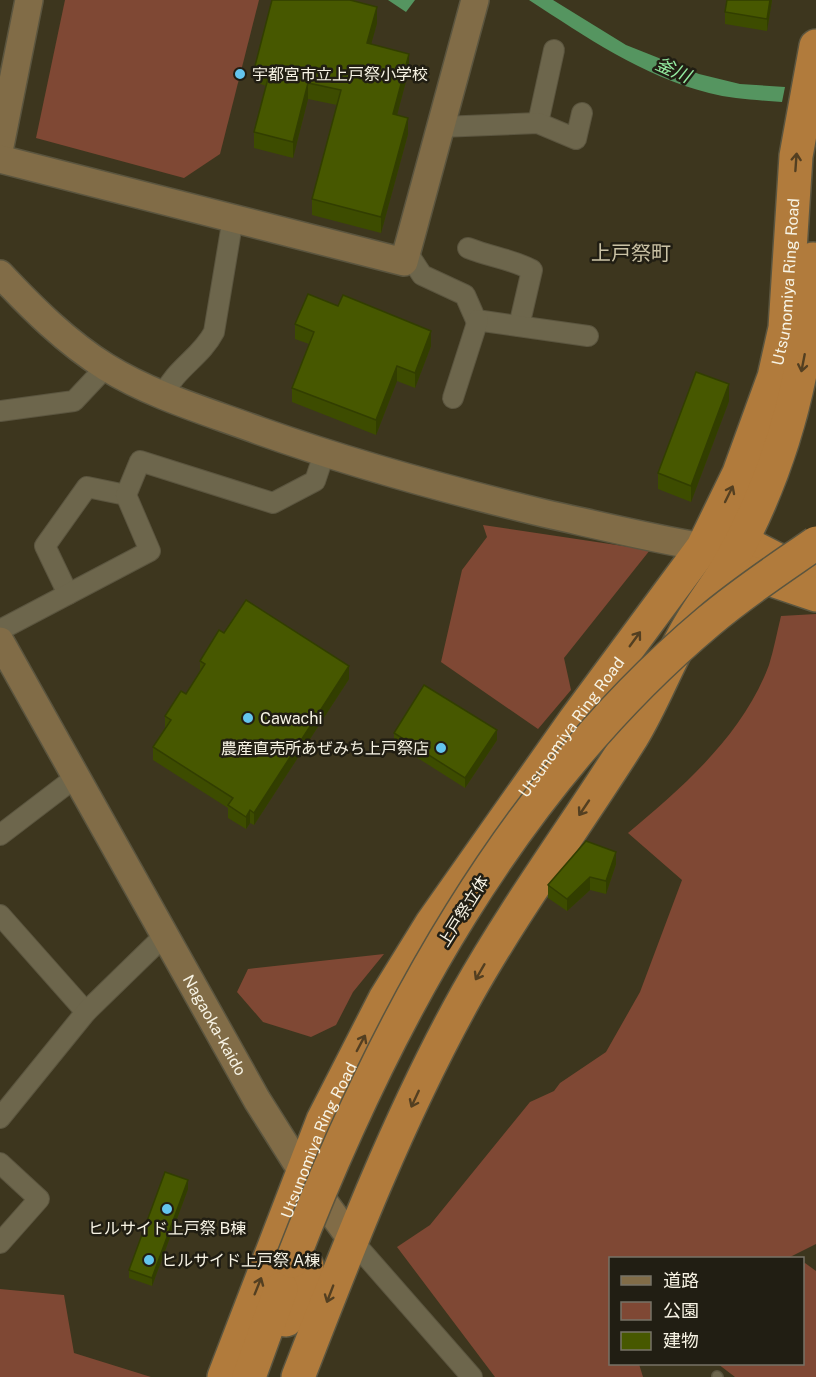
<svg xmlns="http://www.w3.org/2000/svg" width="816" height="1377" viewBox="0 0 816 1377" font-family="'Public Sans','Noto Sans JP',sans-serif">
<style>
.green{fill:#7f4834}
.water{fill:#559560}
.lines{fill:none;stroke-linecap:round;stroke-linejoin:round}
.lane-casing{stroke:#5b553f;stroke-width:12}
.street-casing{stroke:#5b553f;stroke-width:22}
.secondary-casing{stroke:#5b553f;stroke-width:30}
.highway-casing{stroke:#5b553f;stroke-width:36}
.lane{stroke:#6d664c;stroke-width:9}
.street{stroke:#6d664c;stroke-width:20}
.secondary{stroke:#816c47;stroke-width:27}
.highway{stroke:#b17b3c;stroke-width:33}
.highway-bridge-casing{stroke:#5b553f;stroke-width:36;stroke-linecap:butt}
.highway-bridge{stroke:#b17b3c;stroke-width:33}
.wall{fill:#3d4c00}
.shaded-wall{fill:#323e00}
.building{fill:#475800;stroke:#323e00;stroke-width:1.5}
.oneway{stroke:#533f21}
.poi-dot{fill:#64c5ee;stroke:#211e13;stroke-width:2}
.labels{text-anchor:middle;stroke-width:5;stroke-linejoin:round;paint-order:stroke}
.poi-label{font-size:16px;fill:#f7f3e4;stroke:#211e13;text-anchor:start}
.street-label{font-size:16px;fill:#f7f3e4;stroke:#211e13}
.water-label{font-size:18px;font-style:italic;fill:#95eda2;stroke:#211e13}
.quarter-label{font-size:20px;fill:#cac2a5;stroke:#211e13}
</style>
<rect width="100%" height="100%" fill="#3d361e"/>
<g class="green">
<path d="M65,0H259L220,154L184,178L36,138Z"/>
<path d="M483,525L650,550L564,658L571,690L538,729L441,662L462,570L487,537Z"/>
<path d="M816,614V1244L788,1258H610V1364H639L643,1377H495L397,1247L430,1225L530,1102L554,1091L560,1083L606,1052L640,992L682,880L628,833C683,787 743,735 769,665C774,649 777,632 781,616Z"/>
<path d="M384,954L353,992L336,1025L311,1037L263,1022L237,992L248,969Z"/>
<path d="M805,1263L816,1271V1377H735L718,1364H802V1265Z"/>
<path d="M0,1289L64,1295L74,1353L151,1377H0Z"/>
</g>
<g class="water">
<path d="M388,0H415L406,12Z"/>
<path d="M529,0H553L626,45L699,74L740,84L785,87L782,102C757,100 732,99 709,93C642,76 586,37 529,0Z"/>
</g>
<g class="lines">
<defs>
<path id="lane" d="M717,1376L718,1377"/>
<g id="street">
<path d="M538,123L554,50"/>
<path d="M440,127L538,123L576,139L582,113"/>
<path d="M468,248C490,257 512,259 532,270L519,326"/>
<path d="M407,252L422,275L465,295L476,320L588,336"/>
<path d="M163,395C176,368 201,357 214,332L233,218"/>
<path d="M453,398L478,320"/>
<path d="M0,411L74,401L106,367"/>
<path d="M68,594L45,546L87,487L126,495"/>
<path d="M0,630L150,551L126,495L140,461L273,503L315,481L324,454"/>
<path d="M0,835L76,777"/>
<path d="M0,915L86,1012"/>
<path d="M0,1118L86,1012L165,935"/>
<path d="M0,1163L39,1199L0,1243"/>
<path d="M351,1239L472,1377"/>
</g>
<g id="secondary">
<path d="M0,146L29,0"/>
<path d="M0,159L404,262L475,0"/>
<path d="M0,274C32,308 66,342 106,367C153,396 209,412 260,431C353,464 448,490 543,513C597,525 649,538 703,547"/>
<path id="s1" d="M0,641L257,1100L303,1173L351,1239"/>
</g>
<g id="highway">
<path d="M720,544L741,541L776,559L811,571"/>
<path d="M740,569L816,595"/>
<path d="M286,1320L307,1266"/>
<path id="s2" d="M224,1377L323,1120L385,999L432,923L575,720L703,547L739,473L774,377L785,328L796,156L816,46"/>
<path d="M249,1377L281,1289"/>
<path d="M298,1377C348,1248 399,1116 467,994C517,905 578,823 632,737C654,701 668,661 689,626C702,604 718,584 730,563C782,469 810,366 813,259"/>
</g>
</defs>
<use href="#lane" class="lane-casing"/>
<use href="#street" class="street-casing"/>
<use href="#secondary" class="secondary-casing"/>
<use href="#highway" class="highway-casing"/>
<use href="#lane" class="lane"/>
<use href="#street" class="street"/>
<use href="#secondary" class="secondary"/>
<use href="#highway" class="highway"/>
<defs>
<path id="highway-bridge" d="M292,1261C384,1023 511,787 709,621C743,592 780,568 816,543"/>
</defs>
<use href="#highway-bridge" class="highway-bridge-casing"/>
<use href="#highway-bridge" class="highway-bridge"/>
</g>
<g class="wall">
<path d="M772,0L767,31L725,24V12Z"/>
<path d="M377,23L371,44L409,70L397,115L408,134L381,233L312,215V199L337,105L308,99L293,158L254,148V132L266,86L255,82V66Z"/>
<path d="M295,324L431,346L415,388L397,381L376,435L292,402V388L309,344L295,339Z"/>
<path d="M729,401L691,502L658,489V473Z"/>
<path d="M224,633L349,679L254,825L250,823L246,829L228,818V808L153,760V747L165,728V716L186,694L200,673V661Z"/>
<path d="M394,733L497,740L465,788L394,743Z"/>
<path d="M616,864L606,894L590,890L567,911L548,898V885Z"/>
<path d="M188,1189L152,1286L129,1278V1270Z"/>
</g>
<g class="shaded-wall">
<path d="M770,0H772L767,31V19Z"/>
<path d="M377,7V23L367,59V43Z"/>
<path d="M409,54V70L393,130V114Z"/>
<path d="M308,83V99L293,158V142Z"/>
<path d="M408,118V134L381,233V217Z"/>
<path d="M431,331V346L415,388V373Z"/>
<path d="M397,366V381L376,435V420Z"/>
<path d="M729,384V401L691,502V486Z"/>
<path d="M349,666V679L254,825V813Z"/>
<path d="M497,730V740L465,788V778Z"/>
<path d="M250,810V823L246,829V817Z"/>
<path d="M616,852V864L606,894V881Z"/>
<path d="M590,877V890L567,911V899Z"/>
<path d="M188,1180V1189L152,1286V1278Z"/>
</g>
<g class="building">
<path d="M272,0H350L377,7L367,43L409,54L393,114L408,118L381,217L312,199L341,90L308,83L293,142L254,132L270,71L255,66Z"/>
<path d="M727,0H770L767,19L725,12Z"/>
<path d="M308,294L338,306L343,295L431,331L415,373L397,366L376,420L292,388L314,332L295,324Z"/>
<path d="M696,372L729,384L691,486L658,473Z"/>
<path d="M246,600L349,666L254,813L250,810L246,817L228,805L233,798L153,747L171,720L165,716L181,691L186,694L205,664L200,661L219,630L224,633Z"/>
<path d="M424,685L497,730L465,778L394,733Z"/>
<path d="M586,841L616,852L606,881L590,877L567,899L548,885Z"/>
<path d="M165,1172L188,1180L152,1278L129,1270Z"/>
</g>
<defs><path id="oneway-shaft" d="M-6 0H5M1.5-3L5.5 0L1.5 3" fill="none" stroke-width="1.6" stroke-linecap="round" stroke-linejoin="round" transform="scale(1.5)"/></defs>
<g class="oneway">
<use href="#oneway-shaft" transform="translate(796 162) rotate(-86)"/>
<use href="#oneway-shaft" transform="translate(803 363) rotate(101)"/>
<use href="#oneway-shaft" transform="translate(729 494) rotate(-64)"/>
<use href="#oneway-shaft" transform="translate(635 639) rotate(-54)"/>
<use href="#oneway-shaft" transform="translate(584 808) rotate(124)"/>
<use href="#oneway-shaft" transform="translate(480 972) rotate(120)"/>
<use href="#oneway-shaft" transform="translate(361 1043) rotate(-62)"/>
<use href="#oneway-shaft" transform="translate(415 1099) rotate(115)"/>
<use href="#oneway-shaft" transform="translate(258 1286) rotate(-68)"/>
<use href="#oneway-shaft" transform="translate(330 1294) rotate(111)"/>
</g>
<g class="poi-dot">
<circle cx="240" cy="74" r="6"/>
<circle cx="248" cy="718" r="6"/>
<circle cx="441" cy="748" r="6"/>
<circle cx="167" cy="1209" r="6"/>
<circle cx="149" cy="1260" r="6"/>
</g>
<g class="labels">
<g class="poi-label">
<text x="252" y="80">宇都宮市立上戸祭小学校</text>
<text x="260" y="724">Cawachi</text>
<text x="429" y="754" text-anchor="end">農産直売所あぜみち上戸祭店</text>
<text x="167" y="1234" text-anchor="middle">ヒルサイド上戸祭 B棟</text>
<text x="161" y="1266">ヒルサイド上戸祭 A棟</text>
</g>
<g class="street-label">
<text dy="6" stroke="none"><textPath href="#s2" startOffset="1245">Utsunomiya Ring Road</textPath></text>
<text dy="6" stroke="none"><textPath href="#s2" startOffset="741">Utsunomiya Ring Road</textPath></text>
<text transform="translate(463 911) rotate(-58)" y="6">上戸祭立体</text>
<text dy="6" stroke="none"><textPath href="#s1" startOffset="440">Nagaoka-kaido</textPath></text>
<text dy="6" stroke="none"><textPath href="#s2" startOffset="255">Utsunomiya Ring Road</textPath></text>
</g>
<g class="water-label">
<text transform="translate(673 70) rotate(24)" y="6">釜川</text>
</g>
<g class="quarter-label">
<text x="631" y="260">上戸祭町</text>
</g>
</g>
<rect x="609" y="1257" width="195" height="108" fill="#211e13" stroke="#777367" stroke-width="1.5"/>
<rect x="621" y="1276" width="30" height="9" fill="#816c47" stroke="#777367" stroke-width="1.5"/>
<text x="663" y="1287" font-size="18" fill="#f7f3e4">道路</text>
<rect x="621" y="1302" width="30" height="18" fill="#7f4834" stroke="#777367" stroke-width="1.5"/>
<text x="663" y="1317" font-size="18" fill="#f7f3e4">公園</text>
<rect x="621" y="1332" width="30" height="18" fill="#475800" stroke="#777367" stroke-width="1.5"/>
<text x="663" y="1347" font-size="18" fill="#f7f3e4">建物</text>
</svg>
